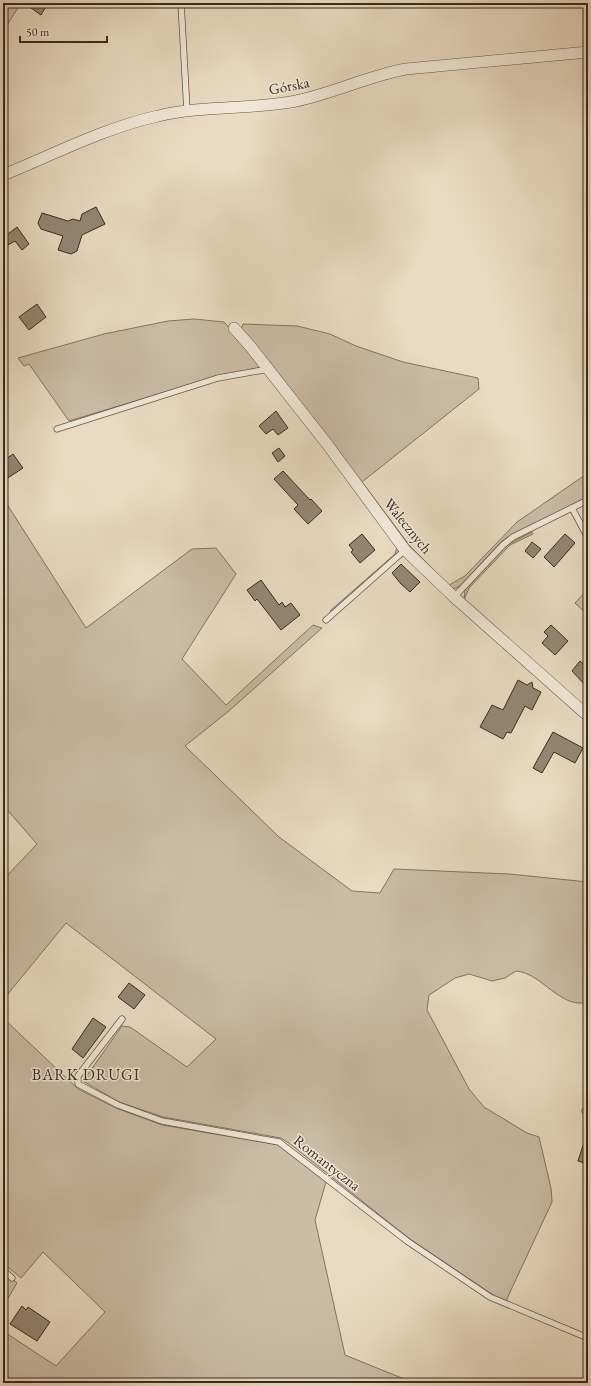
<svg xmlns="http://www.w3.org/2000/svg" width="591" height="1386" viewBox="0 0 591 1386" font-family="'EB Garamond',serif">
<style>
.green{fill:#cbbca6;stroke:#827463}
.building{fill:#948674;stroke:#382c20}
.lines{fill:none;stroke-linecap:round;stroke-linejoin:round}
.service-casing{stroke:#645848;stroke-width:7}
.minor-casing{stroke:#645848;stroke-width:12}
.service{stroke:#f1e7d7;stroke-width:5.5}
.minor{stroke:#f1e7d7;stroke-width:11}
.labels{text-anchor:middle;stroke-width:3;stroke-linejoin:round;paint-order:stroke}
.street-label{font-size:15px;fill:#382c20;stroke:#f1e7d7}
.neighbourhood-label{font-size:16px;letter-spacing:1px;fill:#382c20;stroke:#f1e7d7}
</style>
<rect width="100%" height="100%" fill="#e9dac1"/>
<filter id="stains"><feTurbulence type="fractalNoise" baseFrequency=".005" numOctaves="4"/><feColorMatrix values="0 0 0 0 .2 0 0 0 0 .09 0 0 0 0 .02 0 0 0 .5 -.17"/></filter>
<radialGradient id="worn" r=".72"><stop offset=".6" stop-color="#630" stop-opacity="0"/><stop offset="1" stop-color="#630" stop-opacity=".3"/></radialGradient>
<g class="green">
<path d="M3,3H21L7,25L3,24Z"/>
<path d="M194,319L224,322L264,367L218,376L69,421L29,364L24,366L18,358L104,334L168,321Z"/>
<path d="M243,324L297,326L330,334L356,346L403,362L478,378L479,389L362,482L410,546L449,585L465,576L517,522L588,473V498L511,535L502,541L461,585L456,588L452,589L408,548L272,365L241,330Z"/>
<path d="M3,498L86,628L192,549L216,548L236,574L182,659L226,705L313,625L322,628L230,710L185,746L279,837L352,891L380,893L394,869L509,874L588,882V1002C561,1010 542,973 516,971L505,978L492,981L469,974L455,978L429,995L427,1010L469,1089L484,1107L527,1133L539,1137L551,1188L552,1202L505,1303L410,1239L290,1144L281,1138L163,1117L119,1102L83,1081L122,1026L130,1027L187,1067L216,1039L66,923L3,1000V880L37,844L3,805Z"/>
<path d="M532,532L533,534L510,545L469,588L464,600L465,590L507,545Z"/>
<path d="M397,547L400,549L396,555L333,611H330L395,554Z"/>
<path d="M588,589V615L575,603Z"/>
<path d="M3,1018L78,1089L116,1108L162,1125L279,1145L326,1182L315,1220L345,1355L414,1383H3V1331L56,1366L105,1312L43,1252L21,1278L3,1263Z"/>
<path d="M3,1271L17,1283L3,1307Z"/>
</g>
<g class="building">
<path d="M24,3H48L41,15Z"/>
<path d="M96,207L105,224L82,235L77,251L71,254L58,250L63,236L41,229L38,223L42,213L68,221L73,219L80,221L82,214Z"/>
<path d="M17,227L29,244L22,250L15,241L8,245L3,238Z"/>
<path d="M37,304L46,317L29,330L19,317Z"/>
<path d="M276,411L288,428L278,435L273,429L266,434L259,426Z"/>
<path d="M279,448L285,456L278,462L272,453Z"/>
<path d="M13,454L23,468L3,481V461Z"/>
<path d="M283,471L310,500L311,499L322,511L308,524L294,509L298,505L274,479Z"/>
<path d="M362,534L375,550L360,563L351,552L353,550L349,545Z"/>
<path d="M565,534L575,543L554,567L544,557Z"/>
<path d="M532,542L541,549L533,558L525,551Z"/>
<path d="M401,564L420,582L410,592L401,584L392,573Z"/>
<path d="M261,580L279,605L282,602L285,607L291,603L300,615L281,630L257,599L255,601L247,590Z"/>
<path d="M551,625L568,641L555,655L542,643L548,636L544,632Z"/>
<path d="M580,661L588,668V688L572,671Z"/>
<path d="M518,680L527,685L532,682L533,688L541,692L532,710L525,706L511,733L507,732L503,739L480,727L492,705L503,710Z"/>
<path d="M553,732L583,748L575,763L554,752L542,773L533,768Z"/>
<path d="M129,983L145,995L134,1009L118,997Z"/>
<path d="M93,1018L106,1027L83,1058L72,1049Z"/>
<path d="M586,1136L588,1137V1164L578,1161Z"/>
<path d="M22,1306L26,1310L28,1307L50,1322L37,1341L10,1324Z"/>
</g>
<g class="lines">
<defs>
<g id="service">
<path d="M181,3L187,111"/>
<path d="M57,429L218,378L269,369"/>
<path d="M572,508L588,538"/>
<path d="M454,597L503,545L513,537L588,500"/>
<path d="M326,620L405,550"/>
<path d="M122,1019L78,1076V1084L118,1105L162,1121L279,1142L407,1241L490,1297L588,1338"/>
<path d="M585,1111L588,1109"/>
<path d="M3,1270L12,1278"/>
</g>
<g id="minor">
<path d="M3,175C52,155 107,127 158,116C203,105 251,110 296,101C334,93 368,76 406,69L588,52"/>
<path d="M234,328L250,346L327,444L405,550L454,597L588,716"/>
</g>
</defs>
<use href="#service" class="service-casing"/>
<use href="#minor" class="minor-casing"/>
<use href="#service" class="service"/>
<use href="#minor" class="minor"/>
</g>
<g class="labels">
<g class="street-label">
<text transform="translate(289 86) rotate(-11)" y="5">Górska</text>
<text transform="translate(408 526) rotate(51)" y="5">Walecznych</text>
<text transform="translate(327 1163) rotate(38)" y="5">Romantyczna</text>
</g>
<g class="neighbourhood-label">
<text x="86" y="1080">BARK DRUGI</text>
</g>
</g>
<rect width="591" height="1386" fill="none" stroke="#e9dac1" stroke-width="16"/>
<rect x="4" y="4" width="583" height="1378" fill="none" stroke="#382c20" stroke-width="2"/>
<rect x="8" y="8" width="575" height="1370" fill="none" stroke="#382c20"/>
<path d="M20 36v6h87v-6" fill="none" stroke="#382c20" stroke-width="2"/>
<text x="26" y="36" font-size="12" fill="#382c20" stroke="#f1e7d7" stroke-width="3" paint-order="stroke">50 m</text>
<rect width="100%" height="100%" filter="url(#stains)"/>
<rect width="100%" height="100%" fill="url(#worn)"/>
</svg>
